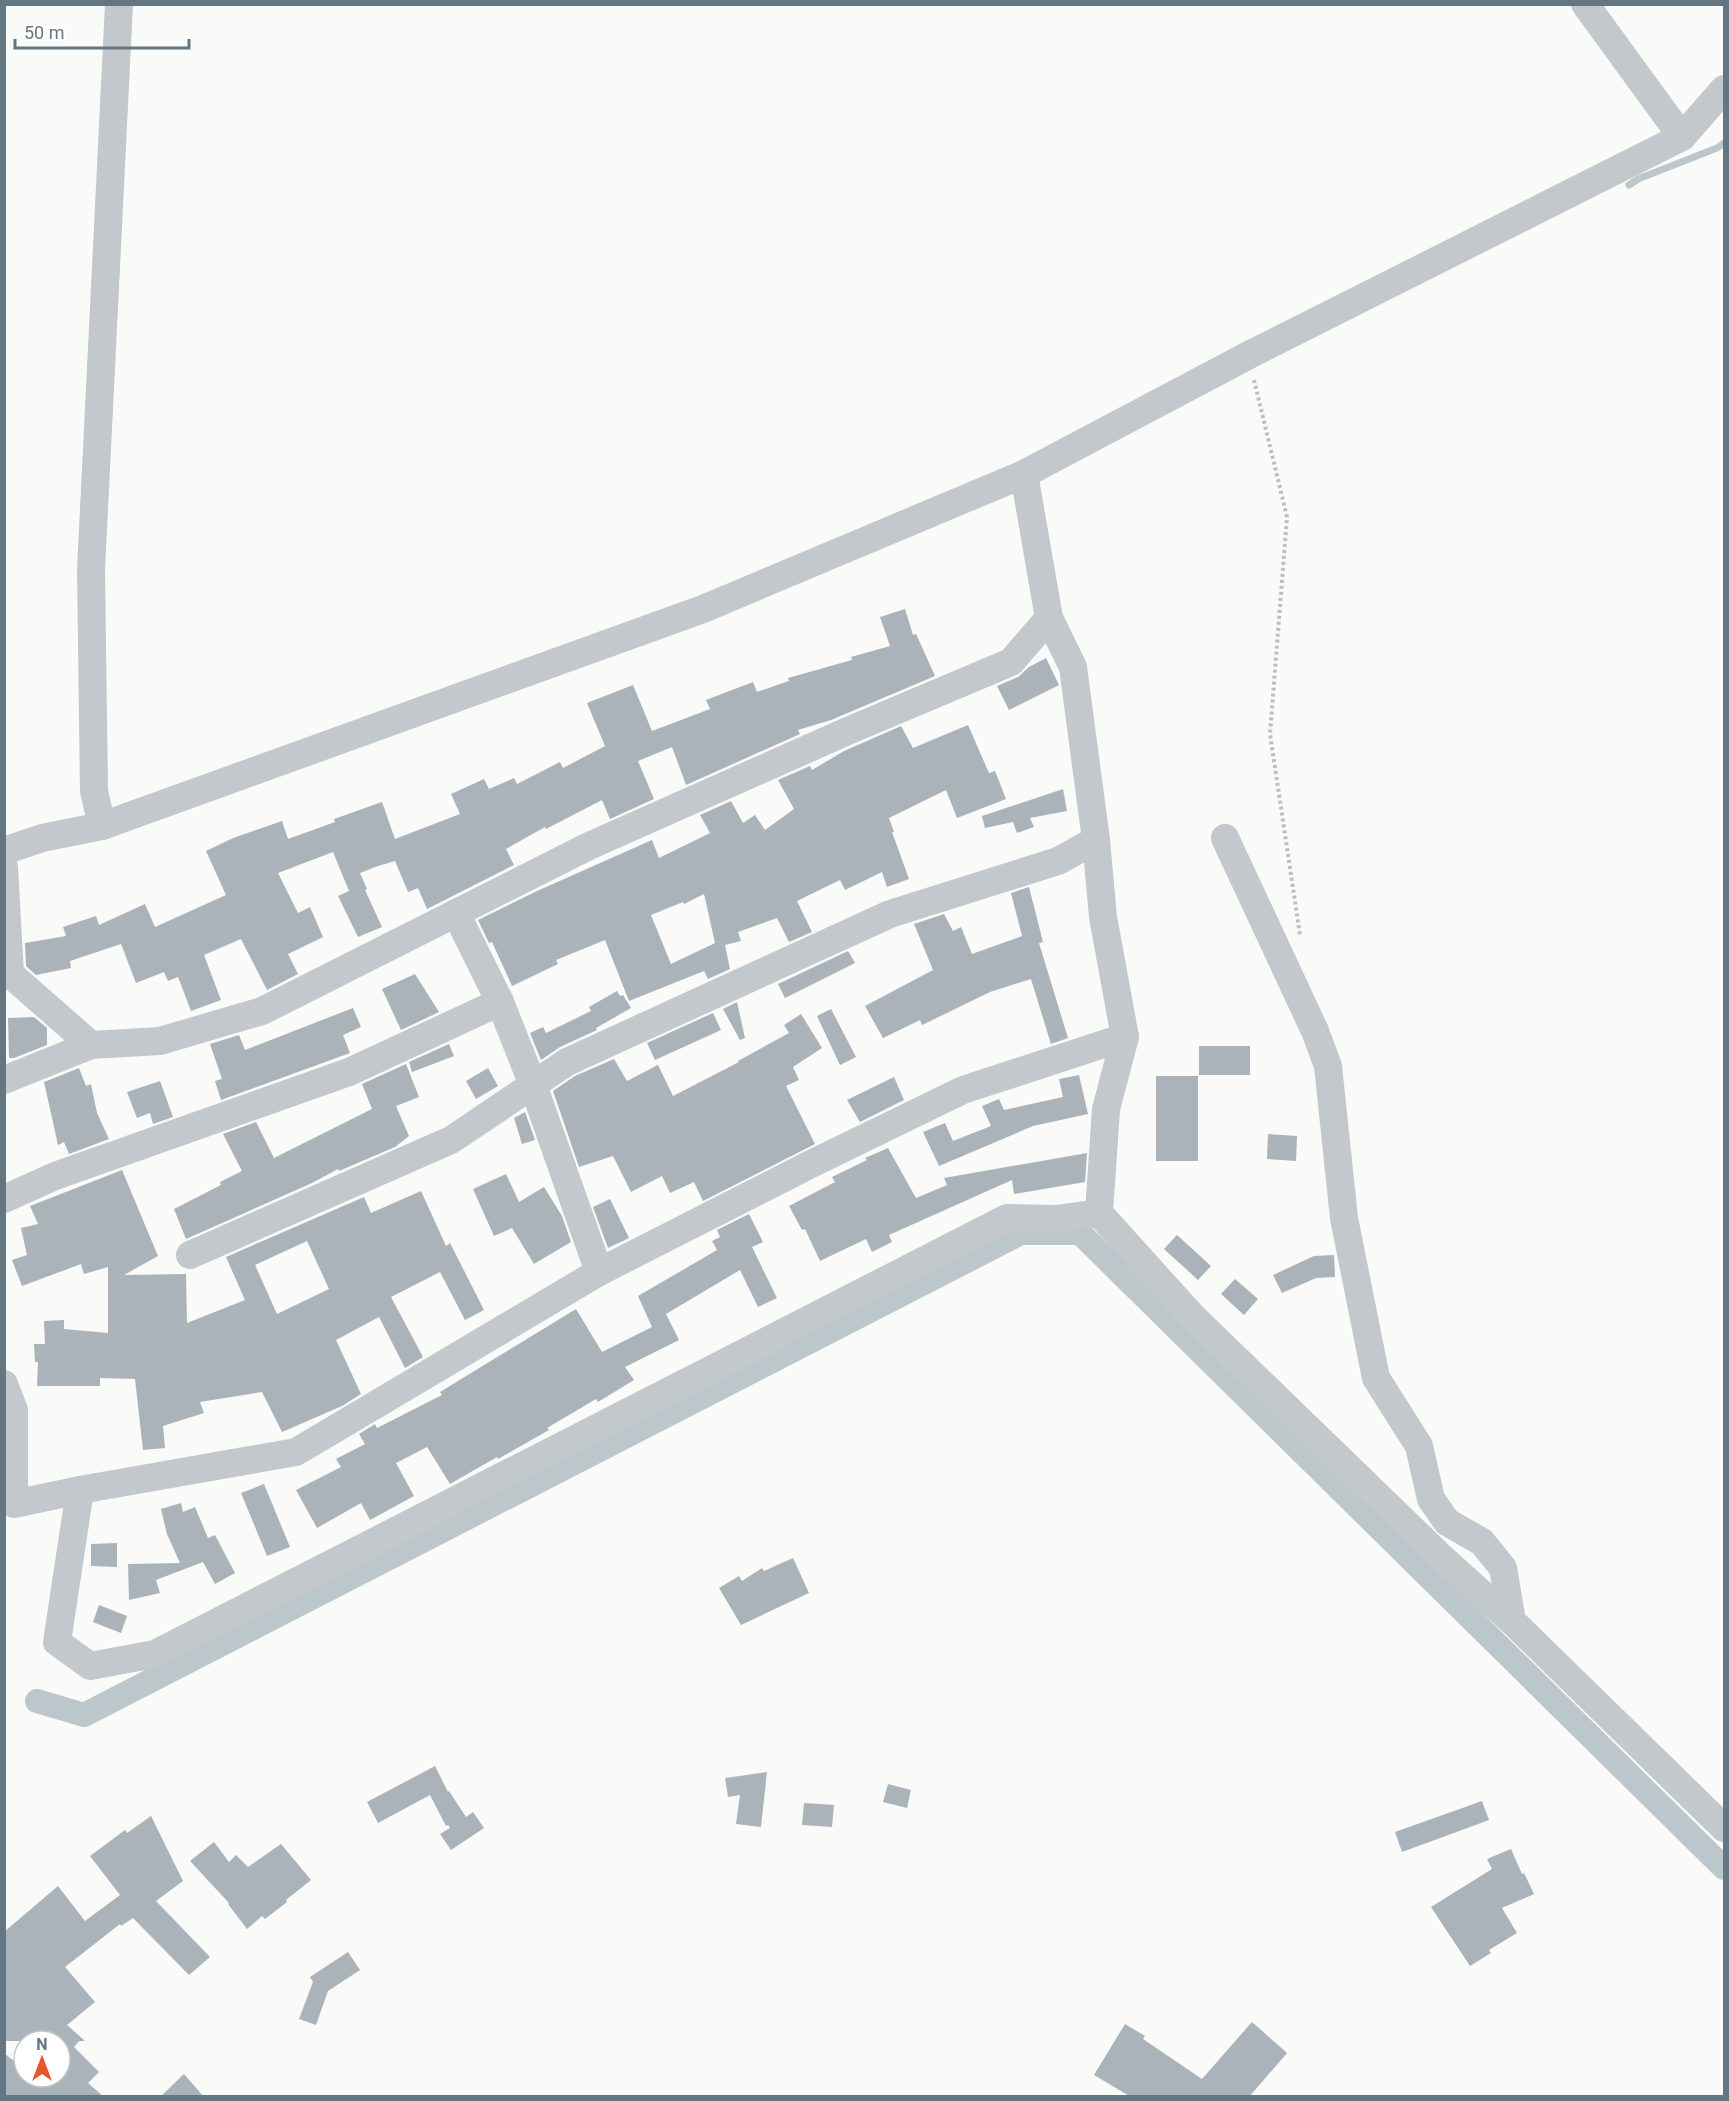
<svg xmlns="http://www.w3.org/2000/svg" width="1729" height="2101" viewBox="0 0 1729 2101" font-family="Roboto,sans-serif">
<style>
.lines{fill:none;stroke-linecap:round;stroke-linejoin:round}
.stream{stroke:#bbc7cb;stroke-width:7}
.canal{stroke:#bbc7cb;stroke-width:24}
.building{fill:#aab3b9;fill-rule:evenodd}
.path{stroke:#bbbfc2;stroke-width:4;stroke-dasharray:3 3;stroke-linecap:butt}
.minor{stroke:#c3c8cc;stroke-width:28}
</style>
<rect width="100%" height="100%" fill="#fafaf8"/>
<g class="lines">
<path class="stream" d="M1629,185L1638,179L1717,148L1724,143"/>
<path class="canal" d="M37,1701L84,1715L1021,1233H1080L1724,1868"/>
</g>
<g class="building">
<path d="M905,609L913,635L916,634L935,676L831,720L798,730L800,734L686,785L672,747L638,761L654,799L610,819L602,800L546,829L545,827L506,849L514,865L427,909L418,888L408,892L395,861L378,866L360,873L367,889L365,890L382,927L358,937L338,896L349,891L333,852L278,873L298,913L310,907L323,937L288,954L298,974L267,990L241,939L204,955L221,1000L191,1011L178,977L168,981L164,972L136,983L121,944L70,961L71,968L36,975L26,966L25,943L66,936L63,927L96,916L99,925L145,904L155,927L226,895L206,851L233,838L282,821L288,839L335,822L334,819L382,802L395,839L460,814L451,794L484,779L489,789L514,778L517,784L560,762L563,768L605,746L587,703L633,685L652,731L710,709L706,700L753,682L757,692L789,681L788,678L852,660L851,657L890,646L880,617Z"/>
<path d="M1046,658L1059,685L1009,710L997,686L1018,677L1029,667Z"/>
<path d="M968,725L989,773L995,771L1006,799L957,818L946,790L889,818L894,832H892L909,879L887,887L882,872L845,890L840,880L797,901L812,932L789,942L777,918L738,932L741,941L725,945L730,969L708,979L704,971L629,1001L605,940L556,960L558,964L512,986L492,942L489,943L478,920L537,891L652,840L659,858L710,833L700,815L731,801L743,823L755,815L765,830L794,809L778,780L810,766L812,770L844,751L901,726L913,748ZM704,894L715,943L671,964L651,915L683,902L684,904Z"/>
<path d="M1063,789L1067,811L1030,818L1034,827L1017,833L1013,822L985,828L982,816Z"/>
<path d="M1029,887L1043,942L1039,943L1068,1038L1051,1044L1031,979L990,992L922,1025L920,1020L883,1038L865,1006L933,970L914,924L944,914L953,931L961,927L972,954L1022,936L1011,893Z"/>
<path d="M848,951L855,963L785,998L778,984Z"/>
<path d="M415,974L439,1012L401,1030L382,989Z"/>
<path d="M617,991L620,996L623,995L631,1008L596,1028L597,1030L560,1047L541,1060L530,1033L543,1027L546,1033L591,1011L589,1007Z"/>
<path d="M737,1002L745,1038L740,1040L723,1009Z"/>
<path d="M353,1008L361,1027L343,1035L350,1053L221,1100L215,1081L222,1079L210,1044L239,1035L245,1050Z"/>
<path d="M831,1009L856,1057L840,1065L817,1016Z"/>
<path d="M713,1013L721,1030L655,1060L647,1043Z"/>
<path d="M801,1014L822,1048L793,1067L799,1080L786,1086L815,1144L703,1201L694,1182L670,1193L662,1176L631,1192L613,1156L579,1167L553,1091L575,1076L614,1059L627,1081L658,1065L673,1096L739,1062L738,1061L789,1033L784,1025Z"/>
<path d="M34,1017L47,1028V1045L14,1058H9L8,1018Z"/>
<path d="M449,1044L454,1056L412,1072L409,1062Z"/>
<rect x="1199" y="1046" width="51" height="29"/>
<path d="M406,1064L419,1097L396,1106L409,1136L395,1147L339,1171L338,1169L312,1183L186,1239L174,1209L221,1185L220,1182L242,1171L223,1134L256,1122L274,1158L372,1109L362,1084Z"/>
<path d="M79,1068L86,1086L91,1084L97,1113L109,1139L69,1154L64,1142L58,1145L44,1082Z"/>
<path d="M488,1068L498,1086L476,1099L466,1081Z"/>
<path d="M1079,1075L1088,1114L1033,1126L939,1166L923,1132L945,1123L953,1141L991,1126L982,1106L999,1099L1004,1110L1063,1097L1059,1079Z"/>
<rect x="1156" y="1076" width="42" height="85"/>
<path d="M894,1077L904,1100L860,1122L847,1100Z"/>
<path d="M160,1081L173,1117L153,1124L150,1113L137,1118L127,1092Z"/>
<path d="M525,1112L535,1140L522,1144L514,1118Z"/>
<path d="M1268,1134L1297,1136L1296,1161L1267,1159Z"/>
<path d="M888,1148L916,1198L947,1185L944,1178L1087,1153L1085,1182L1014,1194L1012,1180L889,1235L892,1242L872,1252L866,1239L820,1261L805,1229L802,1230L789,1206L835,1182L832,1177L867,1160L865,1158Z"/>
<path d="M122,1170L158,1256L124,1275L186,1274L187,1323L245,1300L226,1257L364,1197L371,1213L421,1191L446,1246L450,1243L484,1310L465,1320L440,1272L391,1297L423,1357L405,1368L379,1317L336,1340L361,1394L342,1406L282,1432L262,1392L200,1402L204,1413L163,1426L165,1448L143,1450L135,1379L100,1378V1386H37L38,1362H35L34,1344H45L44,1321L64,1320V1329L108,1333V1267L84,1274L81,1264L22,1286L12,1260L27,1255L21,1228L38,1224L30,1206ZM307,1241L329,1289L277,1314L255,1265Z"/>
<path d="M506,1174L519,1202L544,1187L562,1216L571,1242L534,1264L512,1228L494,1236L473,1189Z"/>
<path d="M610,1199L629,1238L608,1248L593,1207Z"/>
<path d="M749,1214L763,1242L752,1247L777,1298L758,1307L740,1270L666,1314L679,1340L625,1367L634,1380L598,1402L596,1399L547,1428L549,1430L498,1459L497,1457L450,1484L427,1447L396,1463L414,1496L370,1520L361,1503L317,1528L296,1490L341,1467L336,1459L365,1444L359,1434L375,1424L377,1428L442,1395L440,1392L576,1309L602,1352L652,1327L638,1296L717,1250L712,1241L720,1237L717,1230Z"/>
<path d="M1177,1235L1211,1266L1198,1280L1164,1249Z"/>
<path d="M1334,1255L1335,1277L1316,1278L1282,1293L1273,1275L1314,1256Z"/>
<path d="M1235,1279L1258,1299L1244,1315L1221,1294Z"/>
<path d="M264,1484L290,1547L267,1556L241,1493Z"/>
<path d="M181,1503L183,1512L195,1507L208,1538L215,1535L235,1573L215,1584L203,1562L156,1580L160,1593L129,1600L128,1564L180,1563L167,1534L161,1509Z"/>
<path d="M117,1543V1567L91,1566V1544Z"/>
<path d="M793,1558L809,1593L741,1625L719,1588L739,1576L742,1581L762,1568L764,1571Z"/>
<path d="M99,1605L127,1616L121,1633L93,1622Z"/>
<path d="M435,1766L448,1792L449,1791L466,1817L473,1812L484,1828L451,1850L440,1834L450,1828L448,1825L446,1826L430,1795L378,1823L367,1802Z"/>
<path d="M767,1772L761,1827L736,1824L740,1795L728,1797L725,1778Z"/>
<path d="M888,1784L911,1790L907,1808L883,1802Z"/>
<path d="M1482,1801L1489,1820L1402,1852L1395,1832Z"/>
<path d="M804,1803L834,1805L832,1827L802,1825Z"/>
<path d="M151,1816L183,1881L156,1901L210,1957L189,1975L133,1918L121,1926L120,1924L65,1967L95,2002L67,2025L85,2041H79L74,2047L99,2072L88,2083L104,2097H4V2053L24,2069V2077H60V2041H4V1932L58,1886L85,1921L120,1895L90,1856L125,1830L127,1833Z"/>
<path d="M214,1842L229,1862L236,1855L248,1867L281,1844L311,1880L286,1900L287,1902L265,1919L262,1916L247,1929L228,1904L229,1903L190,1861Z"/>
<path d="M1511,1849L1522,1874L1524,1873L1534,1894L1502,1908L1517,1933L1489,1950L1491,1953L1470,1966L1431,1907L1492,1869L1487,1859Z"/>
<path d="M348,1952L360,1970L328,1991L316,2025L299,2019L313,1982L310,1977Z"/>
<path d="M1252,2022L1287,2053L1249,2097H1131L1094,2075L1125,2024L1145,2036L1143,2039L1202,2079Z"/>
<path d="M184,2074L204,2097H160Z"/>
</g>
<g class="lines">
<path class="path" d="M1254,380L1287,517L1270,734L1300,935"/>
<g class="minor">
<path d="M1585,4L1682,137"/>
<path d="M1024,474L1049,618L1073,667L1096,840L1103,917L1125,1037L1106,1109L1099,1213L1191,1315L1443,1559L1512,1621"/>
<path d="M102,826L94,791L91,570L119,4"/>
<path d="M1225,838L1315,1031L1328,1066L1344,1218L1376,1378L1419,1446L1431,1499L1447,1522L1482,1542L1503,1568L1512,1621L1724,1828"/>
<path d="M4,851L42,838L102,826L703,609L1024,474L1249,355L1682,137L1724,89"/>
<path d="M4,867L10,974L91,1045"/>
<path d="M456,913L500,1002L533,1085L599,1272"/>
<path d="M4,1080L91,1045L160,1041L262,1011L589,846L850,730L1011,662L1049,618"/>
<path d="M4,1199L55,1176L349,1072L500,1002"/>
<path d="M190,1255L451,1140L567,1062L890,914L1058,861L1096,840"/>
<path d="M4,1384L14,1410V1504L80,1490L296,1452L599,1272L811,1164L963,1090L1125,1037"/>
<path d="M80,1490L57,1642L90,1666L155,1654L1007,1218L1056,1219L1099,1213"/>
</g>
</g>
<rect width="1729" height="2101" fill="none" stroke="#657683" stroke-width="12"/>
<g transform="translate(42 2059)"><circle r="28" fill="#ffffff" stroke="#c1c8cd" stroke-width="1.5"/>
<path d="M0-4.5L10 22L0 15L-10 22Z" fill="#e4572e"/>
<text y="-9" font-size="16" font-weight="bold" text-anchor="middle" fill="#657683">N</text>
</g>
<path d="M15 39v9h174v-9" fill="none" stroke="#657683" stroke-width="3"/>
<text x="24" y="39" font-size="18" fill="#657683" stroke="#ffffff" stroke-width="4.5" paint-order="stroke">50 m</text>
</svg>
